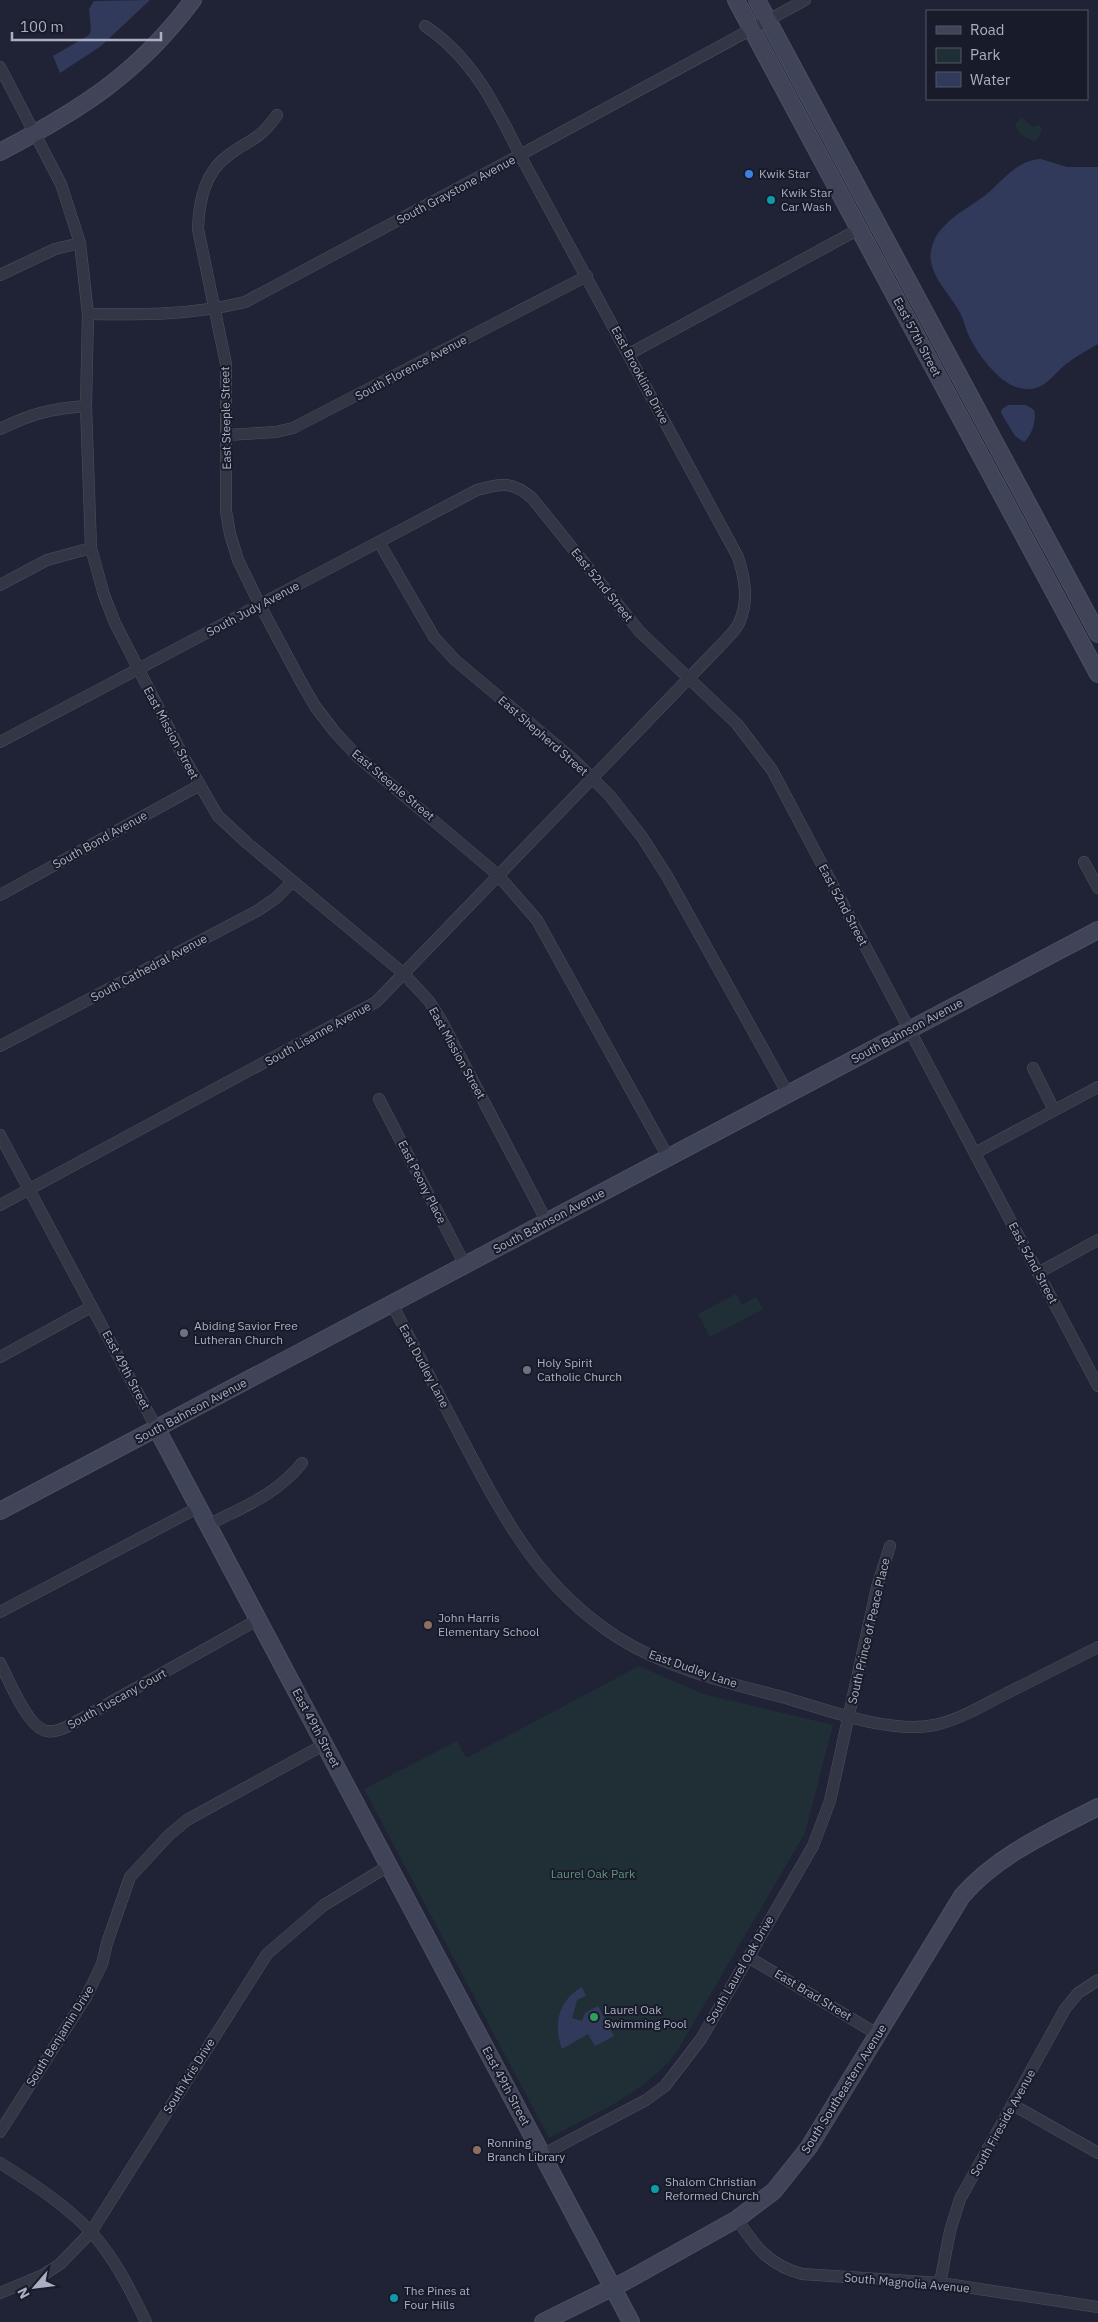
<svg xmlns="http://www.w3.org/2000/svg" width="1098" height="2322" viewBox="0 0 1098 2322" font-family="'IBM Plex Sans',sans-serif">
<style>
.green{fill:#202f36}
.water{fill:#323a5c}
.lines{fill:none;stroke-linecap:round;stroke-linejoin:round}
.street-casing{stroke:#4c5061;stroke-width:12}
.secondary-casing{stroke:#4c5061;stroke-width:18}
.street{stroke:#323645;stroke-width:11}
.secondary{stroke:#404458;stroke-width:16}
.shop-dot{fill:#3f7fe0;stroke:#181b29;stroke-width:2}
.culture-dot{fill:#0f9aa8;stroke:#181b29;stroke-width:2}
.worship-dot{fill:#6b7280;stroke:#181b29;stroke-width:2}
.education-dot{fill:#8d6e63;stroke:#181b29;stroke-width:2}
.leisure-dot{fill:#2e9e5b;stroke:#181b29;stroke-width:2}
.labels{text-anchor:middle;stroke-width:4;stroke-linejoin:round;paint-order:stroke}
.poi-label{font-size:12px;fill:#abafc3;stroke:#181b29;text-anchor:start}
.street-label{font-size:12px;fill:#abafc3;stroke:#181b29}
.park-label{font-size:12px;fill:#649279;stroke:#181b29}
</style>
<rect width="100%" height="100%" fill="#1f2335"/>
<g class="green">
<path d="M1021,117L1033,127L1039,125L1042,131L1035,142L1020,134L1015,125Z"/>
<path d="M736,1294L742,1305L756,1297L763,1309L710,1337L698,1314Z"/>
<path d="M639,1666L703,1694L833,1725L805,1833L676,2053C643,2094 594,2114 549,2138L364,1789L457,1741L466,1758Z"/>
</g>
<g class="water">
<path d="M150,0L101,46L60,73L53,56L89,35L91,30L89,9L94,1Z"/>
<path d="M1041,159L1067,167H1098V344C1088,350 1078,355 1069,362C1054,372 1046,391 1025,389C1002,388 978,355 969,336C965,328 964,319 959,311C949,293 927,273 931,251C936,222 967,210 988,193C1004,179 1018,160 1041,159Z"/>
<path d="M1008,405H1026L1034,410C1037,420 1032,435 1024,442L1015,436L1001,413L1002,409Z"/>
<path d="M582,1987L586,1996L577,2000L572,2018L582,2021L585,2013L598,2006L614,2036L595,2046L588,2034L562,2049C553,2024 558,2001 582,1987Z"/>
</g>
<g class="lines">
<defs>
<g id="street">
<path d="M0,67L61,184L80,243L88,314L86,406L91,548L104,595L115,623L183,756L218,816L247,843L403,973L429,1001L441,1020L547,1222"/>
<path d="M277,115C260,139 253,138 230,154C205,171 199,200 198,229L226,364V511L230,534L238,560L260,605L300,680L315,706L334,731L357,756L498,875L537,920L668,1157"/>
<path d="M0,275L55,249L80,243"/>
<path d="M88,314C141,315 193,315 245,302L520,155L805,0"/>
<path d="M629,354L859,229"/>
<path d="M0,429C33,413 50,409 86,406"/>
<path d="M227,435L276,432L293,428L587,276"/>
<path d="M379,542L434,637L455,660L574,760L610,796L642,837L667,876L788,1094"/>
<path d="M0,585L47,560L91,548"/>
<path d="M0,742L477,490C501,483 513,481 532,498L640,632L737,724L772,770L1098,1386"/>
<path d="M1084,862L1098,888"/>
<path d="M0,895L200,785"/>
<path d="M0,1046L257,911L276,898L292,882"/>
<path d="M1033,1068L1054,1110"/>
<path d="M379,1099L465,1265"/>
<path d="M0,1135L157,1429"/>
<path d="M975,1153L1098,1087"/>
<path d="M0,1205L376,1002L719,647C725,640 735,632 739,623C749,601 745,579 738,557L520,155C496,106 472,57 425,26"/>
<path d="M1038,1273L1098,1240"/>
<path d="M392,1304C414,1347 437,1391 460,1435C503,1516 537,1585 617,1637C667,1669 729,1683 786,1698C830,1711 890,1734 935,1725C961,1719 984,1705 1007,1693C1038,1678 1068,1662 1098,1647"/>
<path d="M0,1357L91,1307"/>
<path d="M208,1525C245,1506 276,1495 302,1463"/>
<path d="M0,1612L199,1507"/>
<path d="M0,1663C9,1680 27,1726 46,1731C55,1733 64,1728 72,1724L259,1619"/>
<path d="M748,1957L877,2034"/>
<path d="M1013,2105L1098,2153"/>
<path d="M0,2132L86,1997L102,1964L107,1943L130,1877L169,1835L187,1820L325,1744"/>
<path d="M542,2155L646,2100L665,2086L701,2039L813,1846L830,1801L877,1587L890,1546"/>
<path d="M0,2163C32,2183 66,2205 92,2233C115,2259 131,2291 146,2322"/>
<path d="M737,2219C756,2248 769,2265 802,2274L940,2283L1098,2307"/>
<path d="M940,2283L950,2231L960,2199L1065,2009L1078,1993L1098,1980"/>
<path d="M0,2293L43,2275L60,2264L91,2232L267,1954L324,1905L390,1865"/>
</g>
<g id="secondary">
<path d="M736,0L1098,674"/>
<path d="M757,0L1098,634"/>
<path d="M0,152C80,110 138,74 193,0"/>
<path d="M157,1429L631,2322"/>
<path d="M0,1511L1098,930"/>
<path d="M543,2322L626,2281L737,2219L774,2191L809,2147L962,1896C999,1854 1050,1832 1098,1807"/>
</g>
</defs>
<use href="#street" class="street-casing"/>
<use href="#secondary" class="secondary-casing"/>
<use href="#street" class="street"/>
<use href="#secondary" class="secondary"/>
</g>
<circle class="shop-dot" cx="749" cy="174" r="5"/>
<g class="culture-dot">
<circle cx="771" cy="200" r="5"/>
<circle cx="655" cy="2189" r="5"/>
<circle cx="394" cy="2298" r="5"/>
</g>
<g class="worship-dot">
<circle cx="184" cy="1333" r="5"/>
<circle cx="527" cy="1370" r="5"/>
</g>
<g class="education-dot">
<circle cx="428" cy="1625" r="5"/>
<circle cx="477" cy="2150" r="5"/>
</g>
<circle class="leisure-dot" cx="594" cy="2017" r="5"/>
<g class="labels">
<g class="poi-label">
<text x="759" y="178">Kwik Star</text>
<text x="781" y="197">Kwik Star<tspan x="781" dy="14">Car Wash</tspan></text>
<text x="194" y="1330">Abiding Savior Free<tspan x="194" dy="14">Lutheran Church</tspan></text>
<text x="537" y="1367">Holy Spirit<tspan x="537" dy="14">Catholic Church</tspan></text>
<text x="438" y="1622">John Harris<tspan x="438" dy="14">Elementary School</tspan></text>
<text x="604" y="2014">Laurel Oak<tspan x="604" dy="14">Swimming Pool</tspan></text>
<text x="487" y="2147">Ronning<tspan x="487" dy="14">Branch Library</tspan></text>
<text x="665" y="2186">Shalom Christian<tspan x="665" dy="14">Reformed Church</tspan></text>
<text x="404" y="2295">The Pines at<tspan x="404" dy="14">Four Hills</tspan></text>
</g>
<g class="street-label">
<text transform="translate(456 190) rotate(-28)" y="4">South Graystone Avenue</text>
<text transform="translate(917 337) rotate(62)" y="4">East 57th Street</text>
<text transform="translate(411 368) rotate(-28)" y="4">South Florence Avenue</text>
<text transform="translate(640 375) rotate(62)" y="4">East Brookline Drive</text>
<text transform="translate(226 418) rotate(-91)" y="4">East Steeple Street</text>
<text transform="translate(602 585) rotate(51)" y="4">East 52nd Street</text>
<text transform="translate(253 609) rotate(-28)" y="4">South Judy Avenue</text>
<text transform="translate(171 733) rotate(62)" y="4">East Mission Street</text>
<text transform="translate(543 736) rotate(41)" y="4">East Shepherd Street</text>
<text transform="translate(393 785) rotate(40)" y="4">East Steeple Street</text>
<text transform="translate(100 840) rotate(-29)" y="4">South Bond Avenue</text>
<text transform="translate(843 905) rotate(62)" y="4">East 52nd Street</text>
<text transform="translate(149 968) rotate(-28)" y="4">South Cathedral Avenue</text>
<text transform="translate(907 1031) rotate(-28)" y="4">South Bahnson Avenue</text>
<text transform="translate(318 1034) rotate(-29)" y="4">South Lisanne Avenue</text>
<text transform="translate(457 1053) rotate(61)" y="4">East Mission Street</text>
<text transform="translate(422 1182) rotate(63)" y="4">East Peony Place</text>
<text transform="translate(549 1221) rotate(-28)" y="4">South Bahnson Avenue</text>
<text transform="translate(1033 1263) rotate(62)" y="4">East 52nd Street</text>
<text transform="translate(424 1366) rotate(62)" y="4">East Dudley Lane</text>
<text transform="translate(126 1370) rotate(62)" y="4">East 49th Street</text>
<text transform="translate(191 1411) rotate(-28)" y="4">South Bahnson Avenue</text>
<text transform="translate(869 1631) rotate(-77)" y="4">South Prince of Peace Place</text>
<text transform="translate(693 1669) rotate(19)" y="4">East Dudley Lane</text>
<text transform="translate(117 1699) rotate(-29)" y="4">South Tuscany Court</text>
<text transform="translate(316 1728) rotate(62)" y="4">East 49th Street</text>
<text transform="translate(740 1970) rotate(-60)" y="4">South Laurel Oak Drive</text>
<text transform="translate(813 1995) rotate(31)" y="4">East Brad Street</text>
<text transform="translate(60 2036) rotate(-58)" y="4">South Benjamin Drive</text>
<text transform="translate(189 2076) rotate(-58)" y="4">South Kris Drive</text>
<text transform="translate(506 2086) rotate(62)" y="4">East 49th Street</text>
<text transform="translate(844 2089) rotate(-58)" y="4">South Southeastern Avenue</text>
<text transform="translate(1003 2123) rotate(-61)" y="4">South Fireside Avenue</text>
<text transform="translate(907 2283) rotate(5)" y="4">South Magnolia Avenue</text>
</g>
<g class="park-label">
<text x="593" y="1878">Laurel Oak Park</text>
</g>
</g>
<rect x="926" y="10" width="162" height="90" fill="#181b29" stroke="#535667"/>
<rect x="936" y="26" width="25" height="8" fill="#404458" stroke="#535667"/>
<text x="970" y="35" font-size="15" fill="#abafc3">Road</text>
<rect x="936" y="48" width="25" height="15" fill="#202f36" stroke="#535667"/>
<text x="970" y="60" font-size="15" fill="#abafc3">Park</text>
<rect x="936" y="72" width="25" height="15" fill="#323a5c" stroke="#535667"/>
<text x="970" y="85" font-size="15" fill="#abafc3">Water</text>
<g transform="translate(35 2287) rotate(242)" stroke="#181b29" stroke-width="4" paint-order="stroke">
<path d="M0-4L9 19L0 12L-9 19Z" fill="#abafc3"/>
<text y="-8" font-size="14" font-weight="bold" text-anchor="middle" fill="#abafc3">N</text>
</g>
<path d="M12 32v8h149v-8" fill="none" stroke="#abafc3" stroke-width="2.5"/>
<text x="20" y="32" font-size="15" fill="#abafc3" stroke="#181b29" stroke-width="4" paint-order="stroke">100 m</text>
</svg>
